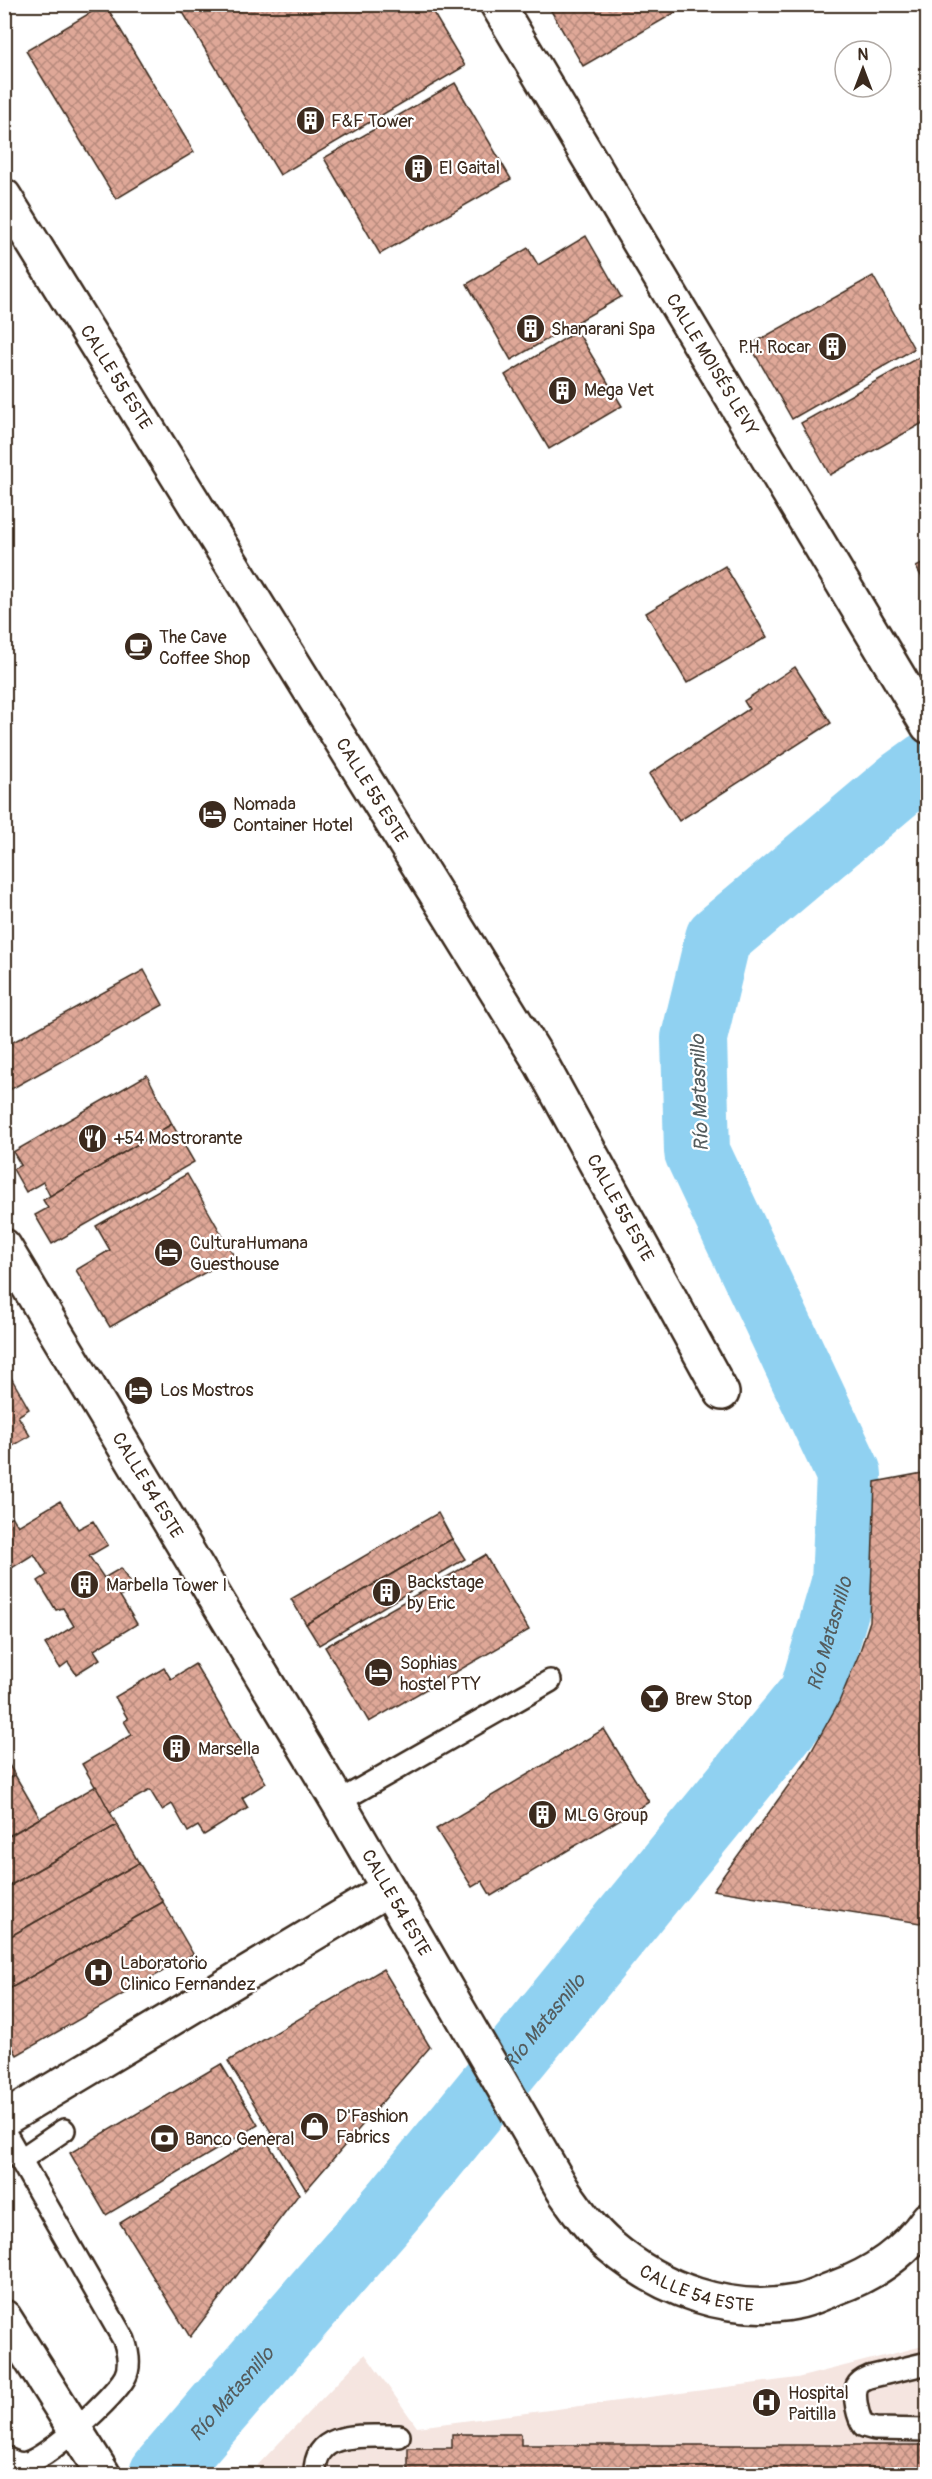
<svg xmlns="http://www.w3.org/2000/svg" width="932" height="2479" viewBox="0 0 932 2479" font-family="Pangolin,sans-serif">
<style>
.built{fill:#f5e5e0}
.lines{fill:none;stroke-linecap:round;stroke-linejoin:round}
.river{stroke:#90d1f1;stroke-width:66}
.building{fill:url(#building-cross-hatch);stroke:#3b2a1e;stroke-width:1.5}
.service-casing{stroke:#3b2a1e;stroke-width:26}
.minor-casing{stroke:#3b2a1e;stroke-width:38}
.tertiary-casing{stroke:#3b2a1e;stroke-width:38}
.service{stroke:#fff;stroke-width:21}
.minor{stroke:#fff;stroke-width:33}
.tertiary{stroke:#fff;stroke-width:33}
.labels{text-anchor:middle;stroke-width:4.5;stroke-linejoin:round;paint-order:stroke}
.poi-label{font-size:18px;fill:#3b2a1e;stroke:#fff;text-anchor:start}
.street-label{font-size:18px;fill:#3b2a1e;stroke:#fff}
.water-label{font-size:20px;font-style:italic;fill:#545c5d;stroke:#fff}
</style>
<defs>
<pattern id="building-cross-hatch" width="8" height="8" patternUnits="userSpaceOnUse" patternTransform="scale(1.5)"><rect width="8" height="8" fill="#dfa898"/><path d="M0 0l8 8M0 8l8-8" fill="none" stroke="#b6897b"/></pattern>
</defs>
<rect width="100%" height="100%" fill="#fff"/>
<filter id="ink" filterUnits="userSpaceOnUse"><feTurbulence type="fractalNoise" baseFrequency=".0167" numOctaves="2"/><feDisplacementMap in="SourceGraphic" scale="12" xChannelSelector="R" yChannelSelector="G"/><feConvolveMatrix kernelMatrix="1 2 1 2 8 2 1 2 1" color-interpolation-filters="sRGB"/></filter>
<g filter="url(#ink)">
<path class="built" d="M927,2345V2474H249L365,2354L417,2427L797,2378Z"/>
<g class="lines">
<path class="river" id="s1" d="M162,2474L396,2203L812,1693L844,1583L849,1474L697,1152L694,1038L718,938L903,782L928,764"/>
</g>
<g class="building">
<path d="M105,4L194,152L116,199L26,51Z"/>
<path d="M178,4H428L465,66L280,175Z"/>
<path d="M547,4H690L583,66Z"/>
<path d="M455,83L511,179L380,254L324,158Z"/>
<path d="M586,236L621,297L511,360L467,284L528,248L538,265Z"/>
<path d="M873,276L914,349L792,419L750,345Z"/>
<path d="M577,331L622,406L549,449L505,375Z"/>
<path d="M928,352V420L830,475L801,423Z"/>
<path d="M928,561V588L916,567Z"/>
<path d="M725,566L767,637L687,683L646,613Z"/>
<path d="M795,667L831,723L679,821L649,774L749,709L744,701Z"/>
<path d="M144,970L163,1005L4,1093V1047Z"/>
<path d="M147,1075L172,1124L50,1196L43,1182L26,1192L13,1169L21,1165L13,1152Z"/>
<path d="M172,1124L194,1162L52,1244L35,1215L48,1208L43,1200Z"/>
<path d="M187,1174L234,1256L110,1327L76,1270L110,1250L96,1226Z"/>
<path d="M9,1374L29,1409L18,1416L30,1436L4,1451V1376Z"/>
<path d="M928,1472V1913L920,1923L713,1890L806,1761L839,1702L859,1654L870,1621L875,1482Z"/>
<path d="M60,1501L78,1529L93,1521L108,1545L89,1556L104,1578L121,1568L133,1588L120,1596L137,1624L94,1650L100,1659L76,1674L68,1662L60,1668L45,1644L74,1626L63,1608L56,1610L38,1581L47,1575L34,1554L4,1573V1521L12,1516L18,1526Z"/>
<path d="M438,1513L452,1539L306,1624L291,1599Z"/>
<path d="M452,1539L465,1559L319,1645L306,1624Z"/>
<path d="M485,1555L529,1630L369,1722L325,1647Z"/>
<path d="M195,1664L266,1783L242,1798L248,1808L204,1835L198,1826L188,1832L172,1804L162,1810L150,1790L110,1812L82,1764L132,1735L124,1721L128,1719L115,1697L164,1668L171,1679Z"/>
<path d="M604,1729L649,1802L491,1896L482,1881L472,1887L436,1829Z"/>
<path d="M4,1757L15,1775L4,1781Z"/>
<path d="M15,1775L40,1818L4,1839V1781Z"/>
<path d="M96,1786L117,1825L4,1889V1839Z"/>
<path d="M117,1825L139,1863L4,1940V1889Z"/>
<path d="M139,1863L163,1902L4,1992V1940Z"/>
<path d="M163,1902L193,1954L17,2055L4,2033V1992Z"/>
<path d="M383,1969L430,2047L306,2190L228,2061Z"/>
<path d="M221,2064L258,2125L106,2215L70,2153Z"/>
<path d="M263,2135L299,2194L190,2337L120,2223Z"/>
<path d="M452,2434H521V2445H928V2474H408V2448H452Z"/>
</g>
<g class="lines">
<defs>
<g id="service">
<path d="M338,1802L550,1681"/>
<path d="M4,2131L124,2340C128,2352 131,2366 125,2377C114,2397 47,2459 26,2463C18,2465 11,2461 4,2457"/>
<path d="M20,2160L64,2130"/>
<path d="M928,2363L869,2377C864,2379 859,2382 857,2386C853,2396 858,2418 864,2426L875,2429L928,2430"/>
<path d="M315,2474C314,2428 366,2437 399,2436"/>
</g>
<g id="minor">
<path id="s2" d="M4,196L542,1065L722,1393"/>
<path id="s3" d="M4,1246L338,1802L563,2190C577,2210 591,2230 610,2246C660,2289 729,2315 796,2302C809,2300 822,2293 835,2288C872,2275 905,2252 928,2219"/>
<path d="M4,2119L388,1889"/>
</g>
<g id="tertiary">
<path id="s4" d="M497,4L928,726"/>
<path d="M4,2317L103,2474"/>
</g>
</defs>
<use href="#service" class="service-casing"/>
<use href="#minor" class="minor-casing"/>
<use href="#tertiary" class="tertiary-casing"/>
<use href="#service" class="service"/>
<use href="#minor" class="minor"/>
<use href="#tertiary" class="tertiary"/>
</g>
</g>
<defs>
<symbol id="building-disc" viewBox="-11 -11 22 22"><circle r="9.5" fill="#3b2a1e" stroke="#fff"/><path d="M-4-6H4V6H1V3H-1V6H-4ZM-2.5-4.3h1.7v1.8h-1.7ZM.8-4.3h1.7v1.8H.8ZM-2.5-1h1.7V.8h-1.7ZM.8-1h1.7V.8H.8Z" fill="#fff"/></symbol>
<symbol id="cafe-disc" viewBox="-11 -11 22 22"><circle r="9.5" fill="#3b2a1e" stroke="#fff"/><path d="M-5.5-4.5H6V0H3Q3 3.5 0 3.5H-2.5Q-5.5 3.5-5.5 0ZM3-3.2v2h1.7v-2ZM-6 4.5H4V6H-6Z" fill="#fff"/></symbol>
<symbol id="hotel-disc" viewBox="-11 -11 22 22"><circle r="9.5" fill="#3b2a1e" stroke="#fff"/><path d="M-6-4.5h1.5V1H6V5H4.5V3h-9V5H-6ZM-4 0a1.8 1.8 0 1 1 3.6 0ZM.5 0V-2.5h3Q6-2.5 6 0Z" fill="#fff"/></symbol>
<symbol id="restaurant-disc" viewBox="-11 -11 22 22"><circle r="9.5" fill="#3b2a1e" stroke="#fff"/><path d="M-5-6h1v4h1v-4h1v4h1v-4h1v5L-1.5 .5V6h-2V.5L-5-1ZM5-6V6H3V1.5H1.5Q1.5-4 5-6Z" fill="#fff"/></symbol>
<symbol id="bar-disc" viewBox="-11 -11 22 22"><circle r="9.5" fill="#3b2a1e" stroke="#fff"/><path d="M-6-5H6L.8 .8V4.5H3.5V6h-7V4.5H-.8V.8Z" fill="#fff"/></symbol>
<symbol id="hospital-disc" viewBox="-11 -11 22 22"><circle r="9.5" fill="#3b2a1e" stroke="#fff"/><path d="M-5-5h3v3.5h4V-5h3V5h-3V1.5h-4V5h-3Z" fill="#fff"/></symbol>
<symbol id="shop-disc" viewBox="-11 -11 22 22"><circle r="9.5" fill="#3b2a1e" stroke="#fff"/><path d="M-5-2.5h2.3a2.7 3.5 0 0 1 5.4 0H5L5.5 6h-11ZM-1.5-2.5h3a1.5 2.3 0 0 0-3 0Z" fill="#fff"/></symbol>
<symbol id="bank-disc" viewBox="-11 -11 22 22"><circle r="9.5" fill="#3b2a1e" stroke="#fff"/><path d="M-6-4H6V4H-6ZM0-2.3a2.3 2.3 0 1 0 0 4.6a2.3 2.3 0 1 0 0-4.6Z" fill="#fff"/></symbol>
</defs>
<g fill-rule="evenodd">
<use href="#building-disc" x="294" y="104" width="33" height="33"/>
<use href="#building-disc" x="402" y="152" width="33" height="33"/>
<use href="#building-disc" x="514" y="312" width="33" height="33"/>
<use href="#building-disc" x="816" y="330" width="33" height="33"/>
<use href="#building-disc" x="546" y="374" width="33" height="33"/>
<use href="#cafe-disc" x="122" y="630" width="33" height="33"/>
<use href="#hotel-disc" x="196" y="798" width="33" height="33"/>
<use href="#restaurant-disc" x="76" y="1122" width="33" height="33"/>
<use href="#hotel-disc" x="152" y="1236" width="33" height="33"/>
<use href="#hotel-disc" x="122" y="1374" width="33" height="33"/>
<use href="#building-disc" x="68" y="1568" width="33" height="33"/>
<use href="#building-disc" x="370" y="1576" width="33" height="33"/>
<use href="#hotel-disc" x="362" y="1656" width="33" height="33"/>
<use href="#bar-disc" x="638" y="1682" width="33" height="33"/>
<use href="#building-disc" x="160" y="1732" width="33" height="33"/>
<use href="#building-disc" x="526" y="1798" width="33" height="33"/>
<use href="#hospital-disc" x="82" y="1956" width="33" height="33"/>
<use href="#shop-disc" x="298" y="2110" width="33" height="33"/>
<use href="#bank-disc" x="148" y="2122" width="33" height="33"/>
<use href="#hospital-disc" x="750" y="2386" width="33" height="33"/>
</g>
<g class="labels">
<g class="poi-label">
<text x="331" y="127">F&amp;F Tower</text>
<text x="439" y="174">El Gaital</text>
<text x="551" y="335">Shanarani Spa</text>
<text x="811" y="353" text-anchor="end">P.H. Rocar</text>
<text x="584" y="396">Mega Vet</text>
<text x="159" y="643">The Cave<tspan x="159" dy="21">Coffee Shop</tspan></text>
<text x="233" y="810">Nomada<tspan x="233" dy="21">Container Hotel</tspan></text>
<text x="114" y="1144">+54 Mostrorante</text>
<text x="190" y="1249">CulturaHumana<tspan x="190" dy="21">Guesthouse</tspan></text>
<text x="160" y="1396">Los Mostros</text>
<text x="407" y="1588">Backstage<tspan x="407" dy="21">by Eric</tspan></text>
<text x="106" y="1591">Marbella Tower I</text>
<text x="400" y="1669">Sophias<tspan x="400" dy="21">hostel PTY</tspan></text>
<text x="675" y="1705">Brew Stop</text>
<text x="198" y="1755">Marsella</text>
<text x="564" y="1821">MLG Group</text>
<text x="120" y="1969">Laboratorio<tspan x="120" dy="21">Clinico Fernandez</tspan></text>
<text x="336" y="2122">D'Fashion<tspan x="336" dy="21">Fabrics</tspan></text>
<text x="185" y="2145">Banco General</text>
<text x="788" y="2399">Hospital<tspan x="788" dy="21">Paitilla</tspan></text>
</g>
<g class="street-label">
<text dy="6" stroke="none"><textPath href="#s4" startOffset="420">CALLE MOISÉS LEVY</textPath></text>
<text dy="6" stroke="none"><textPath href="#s2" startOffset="213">CALLE 55 ESTE</textPath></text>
<text dy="6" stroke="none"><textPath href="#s2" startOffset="699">CALLE 55 ESTE</textPath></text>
<text dy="6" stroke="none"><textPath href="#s2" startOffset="1185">CALLE 55 ESTE</textPath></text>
<text dy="6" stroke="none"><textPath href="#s3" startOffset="279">CALLE 54 ESTE</textPath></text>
<text dy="6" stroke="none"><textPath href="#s3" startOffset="765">CALLE 54 ESTE</textPath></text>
<text dy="6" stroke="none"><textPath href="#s3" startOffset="1269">CALLE 54 ESTE</textPath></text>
</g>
<g class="water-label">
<text transform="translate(699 1093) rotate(-92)" y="7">Río Matasnillo</text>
<text dy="7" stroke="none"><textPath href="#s1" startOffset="1078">Río Matasnillo</textPath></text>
<text dy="7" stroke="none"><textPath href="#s1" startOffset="592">Río Matasnillo</textPath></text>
<text dy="7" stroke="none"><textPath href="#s1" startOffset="106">Río Matasnillo</textPath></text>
</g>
</g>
<rect width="932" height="2479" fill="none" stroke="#fff" stroke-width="24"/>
<rect x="12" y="12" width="908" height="2455" fill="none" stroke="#3b2a1e" stroke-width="2" filter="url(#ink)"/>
<g transform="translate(863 69)"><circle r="28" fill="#ffffff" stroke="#b1aaa5" stroke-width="1.5"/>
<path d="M0-4.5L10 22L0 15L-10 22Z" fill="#3b2a1e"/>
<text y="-9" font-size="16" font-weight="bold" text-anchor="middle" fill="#3b2a1e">N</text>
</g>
</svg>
